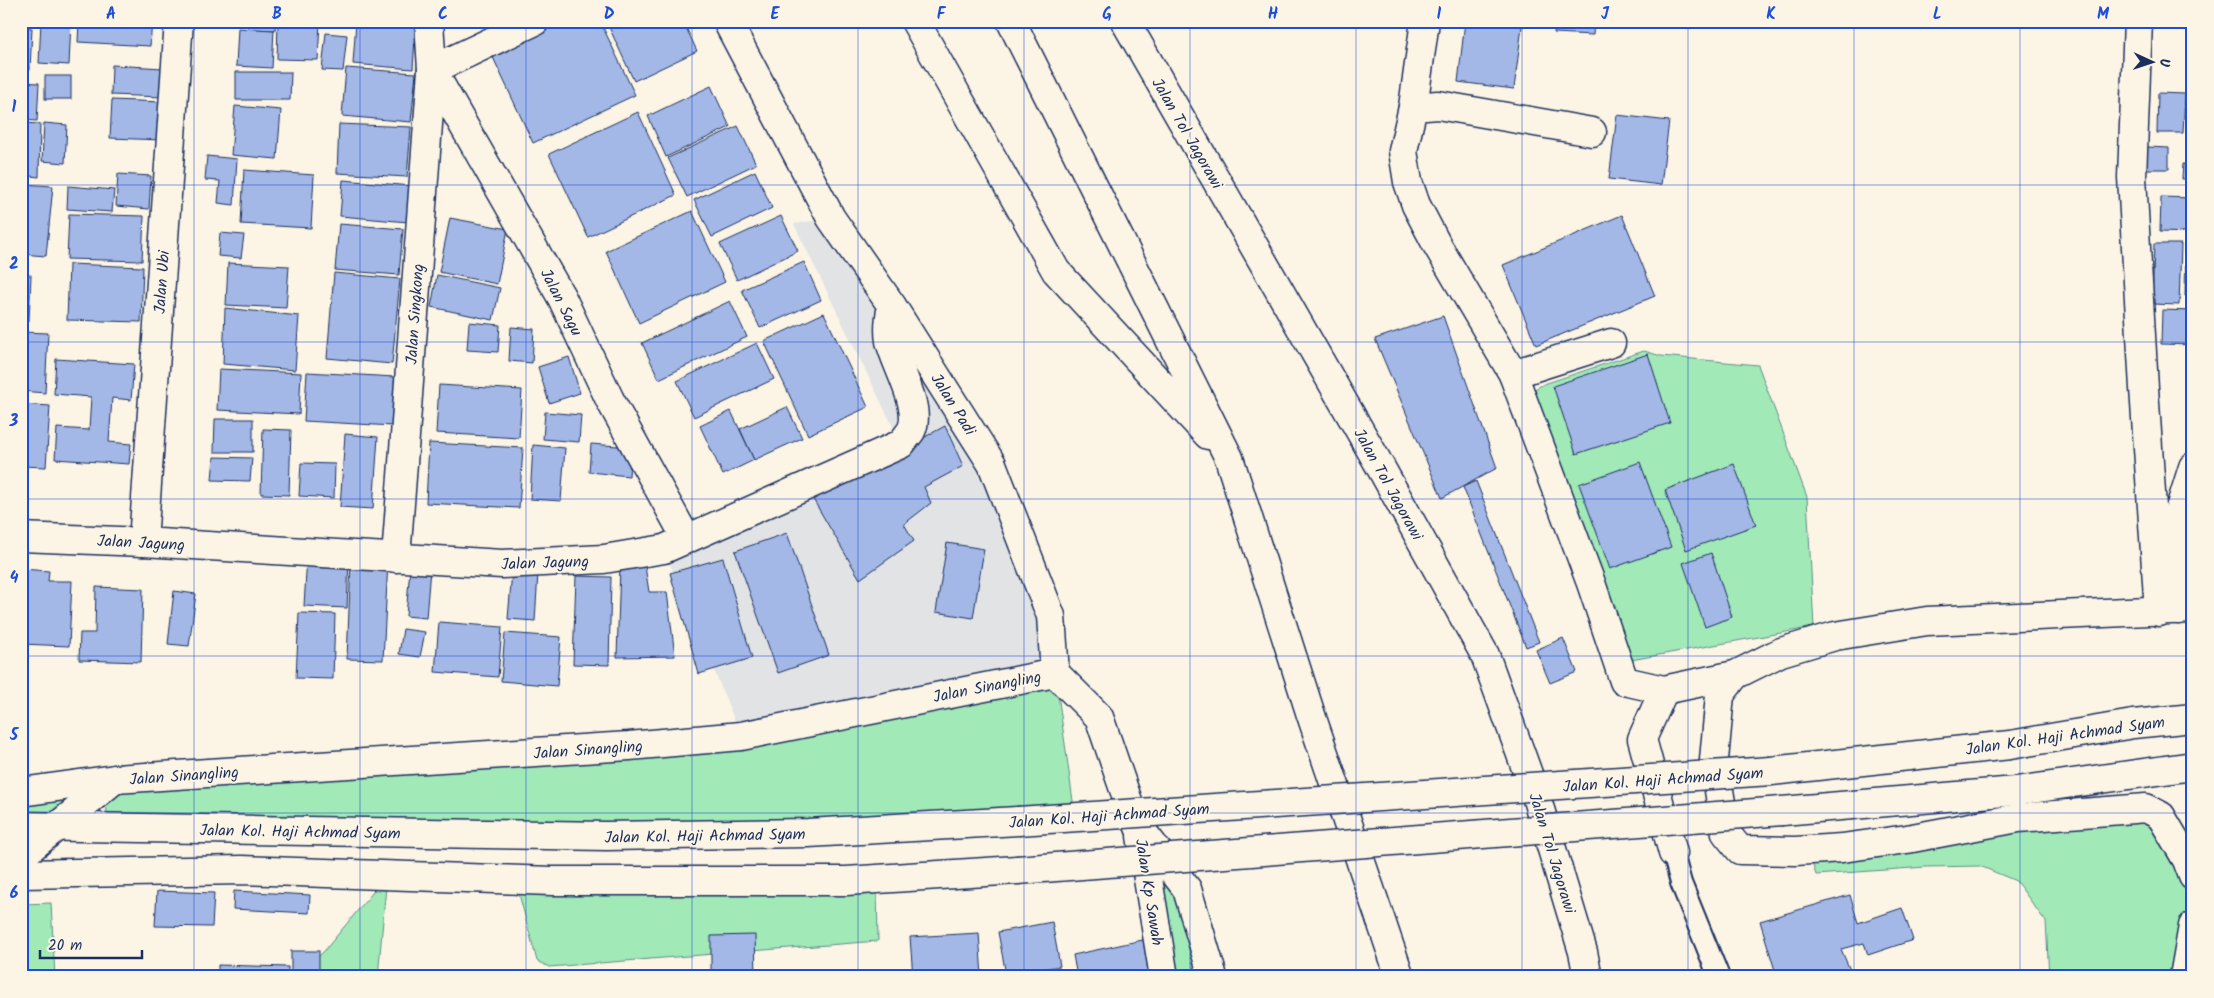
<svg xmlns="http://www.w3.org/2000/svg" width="2214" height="998" viewBox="0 0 2214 998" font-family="Kalam,sans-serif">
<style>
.built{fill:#e1e3e5}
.green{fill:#a1e9b7;stroke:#5e8c8a}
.building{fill:#a3b8e6;stroke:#1b2f5e}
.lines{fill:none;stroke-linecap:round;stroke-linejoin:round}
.lane-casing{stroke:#1b2f5e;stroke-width:24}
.street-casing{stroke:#1b2f5e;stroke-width:31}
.secondary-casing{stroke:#1b2f5e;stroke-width:31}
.primary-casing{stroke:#1b2f5e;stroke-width:31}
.highway-casing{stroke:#1b2f5e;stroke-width:31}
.lane{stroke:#fcf5e5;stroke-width:20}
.street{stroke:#fcf5e5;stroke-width:28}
.secondary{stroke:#fcf5e5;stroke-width:28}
.primary{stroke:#fcf5e5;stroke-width:28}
.highway{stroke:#fcf5e5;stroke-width:28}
.primary-bridge-casing{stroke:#1b2f5e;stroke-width:31;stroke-linecap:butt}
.primary-bridge{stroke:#fcf5e5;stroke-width:28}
.grid{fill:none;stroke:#1d4ed8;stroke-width:1;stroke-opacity:0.55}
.labels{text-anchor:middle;stroke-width:4;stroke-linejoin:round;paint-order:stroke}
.street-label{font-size:16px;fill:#1b2f5e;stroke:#fcf5e5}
.neatline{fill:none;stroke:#1d4ed8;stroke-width:2}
.grid-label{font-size:16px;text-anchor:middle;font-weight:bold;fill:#1d4ed8}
</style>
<rect width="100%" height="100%" fill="#fcf5e5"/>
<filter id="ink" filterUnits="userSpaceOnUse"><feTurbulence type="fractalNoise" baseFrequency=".02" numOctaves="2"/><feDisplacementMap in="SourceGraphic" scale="10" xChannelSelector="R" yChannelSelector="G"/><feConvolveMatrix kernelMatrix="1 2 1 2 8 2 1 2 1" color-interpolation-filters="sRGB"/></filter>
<g filter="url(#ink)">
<path class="built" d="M831,218L992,464L1055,673L741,736L664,549L899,439L794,224Z"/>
<g class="green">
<path d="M1644,351L1661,356L1758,365L1807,497L1814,627L1620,662L1529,392L1544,384Z"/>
<path d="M1055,673L1075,815L828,832L107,815L106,796L21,856V792L629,746Z"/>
<path d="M2146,808L2193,858V929L2182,940L2168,977H2049L2046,922L2016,881L1980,866L1926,867L1816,875L1808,851Z"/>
<path d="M1139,827L1187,889L1213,977H1164Z"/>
<path d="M387,875L378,977H299L325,950Z"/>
<path d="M515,879L877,884L878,941L549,967L537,961Z"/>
<path d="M51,903L55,977H21V904Z"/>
</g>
<g class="building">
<path d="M41,21H71L69,65L39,63Z"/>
<path d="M79,21H152L150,46L78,42Z"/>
<path d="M248,21H276L275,30L248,29Z"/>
<path d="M278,21H320L318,60L277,59Z"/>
<path d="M356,21H416L413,69L353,64Z"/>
<path d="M557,21H600L635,95L533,143L491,53Z"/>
<path d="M616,21H683L697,51L634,81L608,25Z"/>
<path d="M1465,21L1522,26L1514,89L1458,82Z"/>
<path d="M1555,21H1594L1593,35L1554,33Z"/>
<path d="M21,27L32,28L30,70L21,69Z"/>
<path d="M238,28L274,30L272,68L236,66Z"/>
<path d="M326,33L347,35L343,71L322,70Z"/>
<path d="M112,65L163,68L162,97L111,95Z"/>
<path d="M346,68L416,73L411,122L342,116Z"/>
<path d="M236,72H291L290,100H236Z"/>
<rect x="45" y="76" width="26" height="23"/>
<path d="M21,82L39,83L37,121L21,120Z"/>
<path d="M711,86L730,127L666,157L648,116Z"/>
<path d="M2158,93L2185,94L2183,133H2157Z"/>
<path d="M112,100L163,102L161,140L110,138Z"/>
<path d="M235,106L281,110L277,159L231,155Z"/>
<path d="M638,112L676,195L588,237L549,154Z"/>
<path d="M1617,115L1669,121L1661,185L1609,179Z"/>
<path d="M21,123L40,124L39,177L21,175Z"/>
<path d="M44,123L67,125L65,163L42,161Z"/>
<path d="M339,124L411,127L407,177L337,173Z"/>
<path d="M738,126L756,164L687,197L668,158Z"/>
<path d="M2147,147L2169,148V169H2146Z"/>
<path d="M207,156L237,159L234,205L218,203L220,181L205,180Z"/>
<path d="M2183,164H2193V179H2182Z"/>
<path d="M244,170L314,175L311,228L241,224Z"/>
<path d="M755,171L772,208L712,237L694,200Z"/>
<path d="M118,174L151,176L149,209L116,206Z"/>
<path d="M343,180L411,186L408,222L340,216Z"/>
<path d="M21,184L53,186L46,256L21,254Z"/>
<path d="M68,186L114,190L112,212L67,209Z"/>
<path d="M2161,197L2193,198V233L2160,232Z"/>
<path d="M692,211L725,282L639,323L606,251Z"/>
<path d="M69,214L144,216L142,261L67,259Z"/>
<path d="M1622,215L1655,296L1536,345L1503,265Z"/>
<path d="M781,216L798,251L737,280L720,244Z"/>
<path d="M450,218L508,229L497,284L439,272Z"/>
<path d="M339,224L403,229L399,275L335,270Z"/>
<path d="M220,233L244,235L241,258L218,256Z"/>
<path d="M2154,244H2181L2179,305L2152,304Z"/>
<path d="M2186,244H2193V296H2185Z"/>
<path d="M804,262L821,300L760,328L742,290Z"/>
<path d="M228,263L289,266L286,308L226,305Z"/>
<path d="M69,264L143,267L141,322L67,320Z"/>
<path d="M334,273L400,279L392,364L327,358Z"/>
<path d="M21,275H31L29,321H21Z"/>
<path d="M437,275L500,288L493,320L431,307Z"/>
<path d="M730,301L747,337L659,379L642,343Z"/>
<path d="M225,308L299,316L295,370L223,364Z"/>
<path d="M2162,310L2193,311V345L2161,344Z"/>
<path d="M824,313L868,407L808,435L764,341Z"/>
<path d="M1443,316L1497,468L1442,498L1375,339Z"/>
<path d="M469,322L500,325L498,352L467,350Z"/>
<path d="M511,327L534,329L532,363L509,361Z"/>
<path d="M21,332L48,333L45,393L21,391Z"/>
<path d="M757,343L774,379L694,417L677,381Z"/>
<path d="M1648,354L1670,423L1576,454L1553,386Z"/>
<path d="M569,357L580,393L549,403L538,367Z"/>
<path d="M56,359L134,364L131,400L112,398L109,442L131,444L129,464L55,459L57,428L89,430L91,397L54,394Z"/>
<path d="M219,369L301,373L299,414L217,410Z"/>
<path d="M307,372L395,377L393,426L304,421Z"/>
<path d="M439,385L522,390L519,438L436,433Z"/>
<path d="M21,404L50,406L46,467L21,466Z"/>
<path d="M787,407L802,438L754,460L740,429Z"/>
<path d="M731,411L754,460L723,475L700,426Z"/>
<path d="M545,412L581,415L579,442L543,439Z"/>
<path d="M215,419H253V452H214Z"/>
<path d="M945,426L963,466L924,487L931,503L904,524L914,541L860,579L807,489L903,449Z"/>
<path d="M263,429L291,430L289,495L261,494Z"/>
<path d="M345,434L378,437L373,509L340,507Z"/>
<path d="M429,443L523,448L519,508L426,503Z"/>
<path d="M591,444L631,447L629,476L589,472Z"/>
<path d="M533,445L565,448L561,501L530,499Z"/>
<path d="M214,457L252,458L250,481L212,480Z"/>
<path d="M1640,462L1671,547L1610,569L1579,484Z"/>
<path d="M301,463L335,464L334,498L299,496Z"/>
<path d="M1734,464L1756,525L1686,550L1665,490Z"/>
<path d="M1476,481L1539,642L1526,647L1463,487Z"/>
<path d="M787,533L829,655L778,673L735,551Z"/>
<path d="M947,543L984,549L973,618L936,612Z"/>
<path d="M1711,553L1732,617L1705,627L1683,563Z"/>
<path d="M307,556L349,558L347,608L304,606Z"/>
<path d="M723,558L752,658L699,674L670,573Z"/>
<path d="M351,560L388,561L383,660L347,659Z"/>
<path d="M620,566H645L649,592H667L675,656L617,657Z"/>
<path d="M410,568L430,569L426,618L406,616Z"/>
<path d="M21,569L49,571L48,581H72L69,646L21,644Z"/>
<path d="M512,571L538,573L535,621L508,619Z"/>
<path d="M576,576L611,577L609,665L573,664Z"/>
<path d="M96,587L143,589L141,662L79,660L80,633H95Z"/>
<path d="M174,591L196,594L189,646L168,644Z"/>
<path d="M299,613L335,614L333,679L296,678Z"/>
<path d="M439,622L502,627L498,677L435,672Z"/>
<path d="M403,629L425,632L420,657L399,654Z"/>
<path d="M505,633L561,637L557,686L501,681Z"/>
<path d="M1563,638L1577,672L1550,683L1536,650Z"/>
<path d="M157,891L214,893L212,927L155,926Z"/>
<path d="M234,891L310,895L309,913L233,909Z"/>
<path d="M1850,895L1858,923L1902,908L1913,940L1868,955L1864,943L1841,949L1853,977H1777L1760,921Z"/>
<path d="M1052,922L1060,966L1006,975L998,932Z"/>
<path d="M979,933L982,977H913L910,937Z"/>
<path d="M755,935L756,975L711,976V936Z"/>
<path d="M1147,939L1154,975L1077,977L1073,955Z"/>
<rect x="291" y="951" width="28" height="26"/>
<path d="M218,965L288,967V977H218Z"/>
<path d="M768,972L788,974V977H767Z"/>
</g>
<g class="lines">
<defs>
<path id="lane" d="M1673,853L1681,883L1719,977"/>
<g id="street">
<path d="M2138,21L2132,177L2144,388L2159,612"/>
<path d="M432,70L562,298L610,400L686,538"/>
<path d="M432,70L535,21"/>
<path d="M1413,107L1425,21"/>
<path d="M1592,132L1438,105L1413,107L1403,151L1408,182L1416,205L1437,245L1513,374L1591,583L1624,681L1664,690L1735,675L1781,652L1835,636L1927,621L2193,609"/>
<path d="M1513,374L1611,343"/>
<path d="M21,537L143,542L502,564L604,559L664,549L901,444C904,440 908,435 911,431C923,408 895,364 890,341C888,329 889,319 892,306"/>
<path d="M143,542L179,21"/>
<path d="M396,558L432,70L429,21"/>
<path d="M2178,610L2174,528L2193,467"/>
<path d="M1735,675L1720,695L1714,760L1726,833L1740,850L1795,851L1842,848L1907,839L2018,818L2146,808L2161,816L2187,860L2193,876"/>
<path d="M1664,690L1642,739L1673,853"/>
<path d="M2184,977L2193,926"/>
</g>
<g id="secondary">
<path d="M727,21L831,218L892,306L992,464L1051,616L1055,673L1099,717L1129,804L1139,827L1187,889L1213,977"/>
<path d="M21,792L115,779L629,746L741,736L1055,673"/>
<path d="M21,826L606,836L808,833L1018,821"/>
<path d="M1141,836L1164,977"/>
<path d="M21,856L115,779"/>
<path d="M21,874L242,870L552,881H846L1017,870"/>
</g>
<g id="primary">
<path d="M1771,771L2010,745L2133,724L2193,718"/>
<path d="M1782,811L2016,791L2193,766"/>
</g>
<g id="highway">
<path d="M915,21L1056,271L1208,435"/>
<path d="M1011,21L1229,458L1311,715L1400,977"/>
<path d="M1125,21L1376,459L1485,655L1536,796L1583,952L1588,977"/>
</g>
</defs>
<use href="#lane" class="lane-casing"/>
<use href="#street" class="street-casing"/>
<use href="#secondary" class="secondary-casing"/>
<use href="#primary" class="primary-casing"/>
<use href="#highway" class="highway-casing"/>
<use href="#lane" class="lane"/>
<use href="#street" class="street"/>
<use href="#secondary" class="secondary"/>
<use href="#primary" class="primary"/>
<use href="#highway" class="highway"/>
<defs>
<g id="primary-bridge">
<path d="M1018,821L1771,771"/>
<path d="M1017,870L1782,811"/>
</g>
</defs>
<use href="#primary-bridge" class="primary-bridge-casing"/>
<use href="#primary-bridge" class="primary-bridge"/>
</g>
</g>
<path class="grid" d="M194,21V977M360,21V977M526,21V977M692,21V977M858,21V977M1024,21V977M1190,21V977M1356,21V977M1522,21V977M1688,21V977M1854,21V977M2020,21V977M21,185H2193M21,342H2193M21,499H2193M21,656H2193M21,813H2193"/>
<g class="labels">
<g class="street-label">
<text transform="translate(1188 133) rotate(60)" y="6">Jalan Tol Jagorawi</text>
<text transform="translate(161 282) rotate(-86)" y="6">Jalan Ubi</text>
<text transform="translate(562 302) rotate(63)" y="6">Jalan Sagu</text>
<text transform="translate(414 314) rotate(-86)" y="6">Jalan Singkong</text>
<text transform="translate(954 404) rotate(58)" y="6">Jalan Padi</text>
<text transform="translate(1389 484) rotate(61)" y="6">Jalan Tol Jagorawi</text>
<text transform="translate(141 542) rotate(3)" y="6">Jalan Jagung</text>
<text transform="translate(545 562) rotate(-2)" y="6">Jalan Jagung</text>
<text transform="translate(987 686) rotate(-11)" y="6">Jalan Sinangling</text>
<text transform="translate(2065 735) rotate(-8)" y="6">Jalan Kol. Haji Achmad Syam</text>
<text transform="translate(588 749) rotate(-4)" y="6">Jalan Sinangling</text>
<text transform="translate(184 775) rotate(-4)" y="6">Jalan Sinangling</text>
<text transform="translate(1663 779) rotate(-4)" y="6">Jalan Kol. Haji Achmad Syam</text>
<text transform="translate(1109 815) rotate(-4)" y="6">Jalan Kol. Haji Achmad Syam</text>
<text transform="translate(300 831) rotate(1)" y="6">Jalan Kol. Haji Achmad Syam</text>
<text transform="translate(705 835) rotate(-1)" y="6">Jalan Kol. Haji Achmad Syam</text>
<text transform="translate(1553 853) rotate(73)" y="6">Jalan Tol Jagorawi</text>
<text transform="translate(1150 892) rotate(81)" y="6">Jalan Kp Sawah</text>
</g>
</g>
<rect width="2214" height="998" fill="none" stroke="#fcf5e5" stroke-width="55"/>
<g transform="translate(2152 62) rotate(93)" stroke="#fcf5e5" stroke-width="4" paint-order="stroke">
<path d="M0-4L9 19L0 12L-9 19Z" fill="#1b2f5e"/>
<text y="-8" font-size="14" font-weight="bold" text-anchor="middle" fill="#1b2f5e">U</text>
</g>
<path d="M40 950v8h102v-8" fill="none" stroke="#1b2f5e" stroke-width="2.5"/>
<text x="48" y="950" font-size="15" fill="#1b2f5e" stroke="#fcf5e5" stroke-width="4" paint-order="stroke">20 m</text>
<rect x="28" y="28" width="2158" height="942" class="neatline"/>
<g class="grid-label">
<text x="111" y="19">A</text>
<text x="277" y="19">B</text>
<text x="443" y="19">C</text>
<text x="609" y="19">D</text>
<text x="775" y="19">E</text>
<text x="941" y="19">F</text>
<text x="1107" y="19">G</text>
<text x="1273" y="19">H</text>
<text x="1439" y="19">I</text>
<text x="1605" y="19">J</text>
<text x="1771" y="19">K</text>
<text x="1937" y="19">L</text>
<text x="2103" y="19">M</text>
<text x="14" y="112">1</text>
<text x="14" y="269">2</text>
<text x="14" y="426">3</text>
<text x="14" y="583">4</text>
<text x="14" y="740">5</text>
<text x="14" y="898">6</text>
</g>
</svg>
